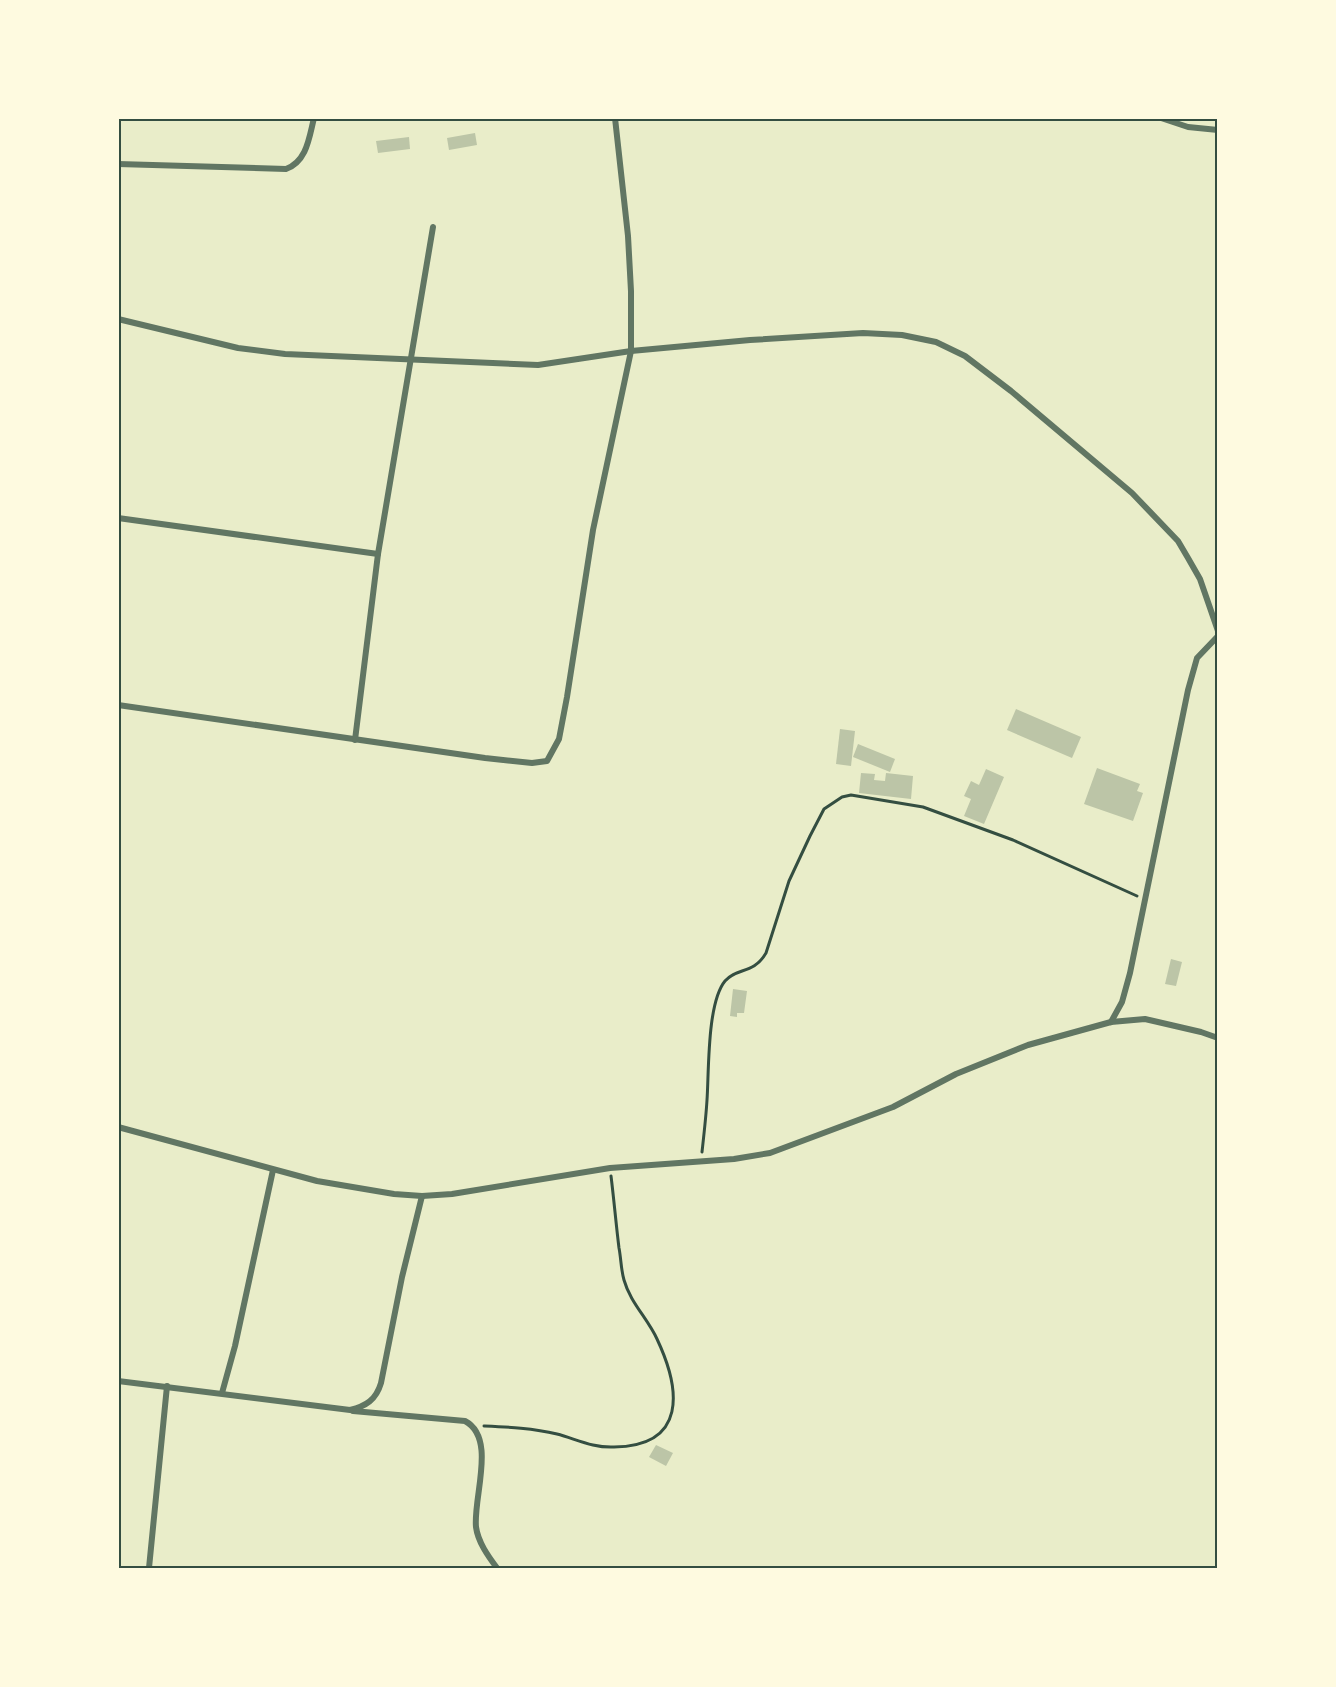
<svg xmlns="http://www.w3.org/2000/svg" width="1336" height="1687" viewBox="0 0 1336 1687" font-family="Signika,sans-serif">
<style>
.building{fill:#bcc5a7}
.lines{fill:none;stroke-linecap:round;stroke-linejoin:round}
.path{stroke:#344e41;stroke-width:3}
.minor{stroke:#617663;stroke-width:6}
.neatline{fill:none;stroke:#344e41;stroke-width:2}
</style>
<rect width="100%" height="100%" fill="#e9edc9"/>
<g class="building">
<path d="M475,133L477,145L449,150L447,138Z"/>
<path d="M409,137L410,149L378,153L376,141Z"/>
<path d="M1016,709L1081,737L1072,758L1007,730Z"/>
<path d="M840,729L855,731L851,766L836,764Z"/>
<path d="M858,744L895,759L890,772L853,757Z"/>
<path d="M1097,768L1140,784L1137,791L1143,793L1133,821L1084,804Z"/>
<path d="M986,769L1004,777L984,824L964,816L971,799L964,796L971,781L979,785Z"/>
<path d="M861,773L875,774L874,780L885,781L886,773L913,776L911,799L859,793Z"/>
<path d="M1171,959L1182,962L1176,986L1165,984Z"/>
<path d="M733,989L747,991L744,1013H737V1017L730,1016Z"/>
<path d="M656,1445L673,1453L666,1466L649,1457Z"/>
</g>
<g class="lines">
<g class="path">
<path d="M702,1152C704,1134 706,1117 707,1100C709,1071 707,1003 725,981C737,967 753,975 766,953L789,881L810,836L824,809L842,797L851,795L923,807L1013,840L1137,896"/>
<path d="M484,1426C508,1427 533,1428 557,1434C576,1439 593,1448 614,1447C687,1446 681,1390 657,1339C648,1319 630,1302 624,1280C621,1270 621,1258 619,1248C616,1224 614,1200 611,1176"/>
</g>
<g class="minor">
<path d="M1161,118L1188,127L1218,130"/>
<path d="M118,164L286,169C307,161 309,138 314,118"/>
<path d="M118,319L238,348L285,354L538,365L631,351L750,340L863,333L902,335L936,342L965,356L1011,391L1132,493L1178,541L1188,558L1200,579L1218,631"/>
<path d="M118,518L378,554"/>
<path d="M118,705L485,758L532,763L547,761L559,739L567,697L593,530L631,351V291L628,236L615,118"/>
<path d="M355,740L378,554L433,227"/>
<path d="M1111,1022L1122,1002L1130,973L1188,690L1197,658L1218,636"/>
<path d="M118,1127L317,1181L394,1194L422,1196L452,1194L610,1168L734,1159L770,1153L893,1107L956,1074L1028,1045L1111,1022L1145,1019L1201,1032L1218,1038"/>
<path d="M118,1381L350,1410C366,1406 376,1400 381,1383L402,1277L422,1196"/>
<path d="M222,1393L235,1346L273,1170"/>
<path d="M353,1411L465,1421C497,1438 473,1497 476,1527C478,1542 488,1556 497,1568"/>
<path d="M149,1568L167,1386"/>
</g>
</g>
<rect width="1336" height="1687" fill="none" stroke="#fefae0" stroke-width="240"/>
<rect x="120" y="120" width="1096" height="1447" class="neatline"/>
</svg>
